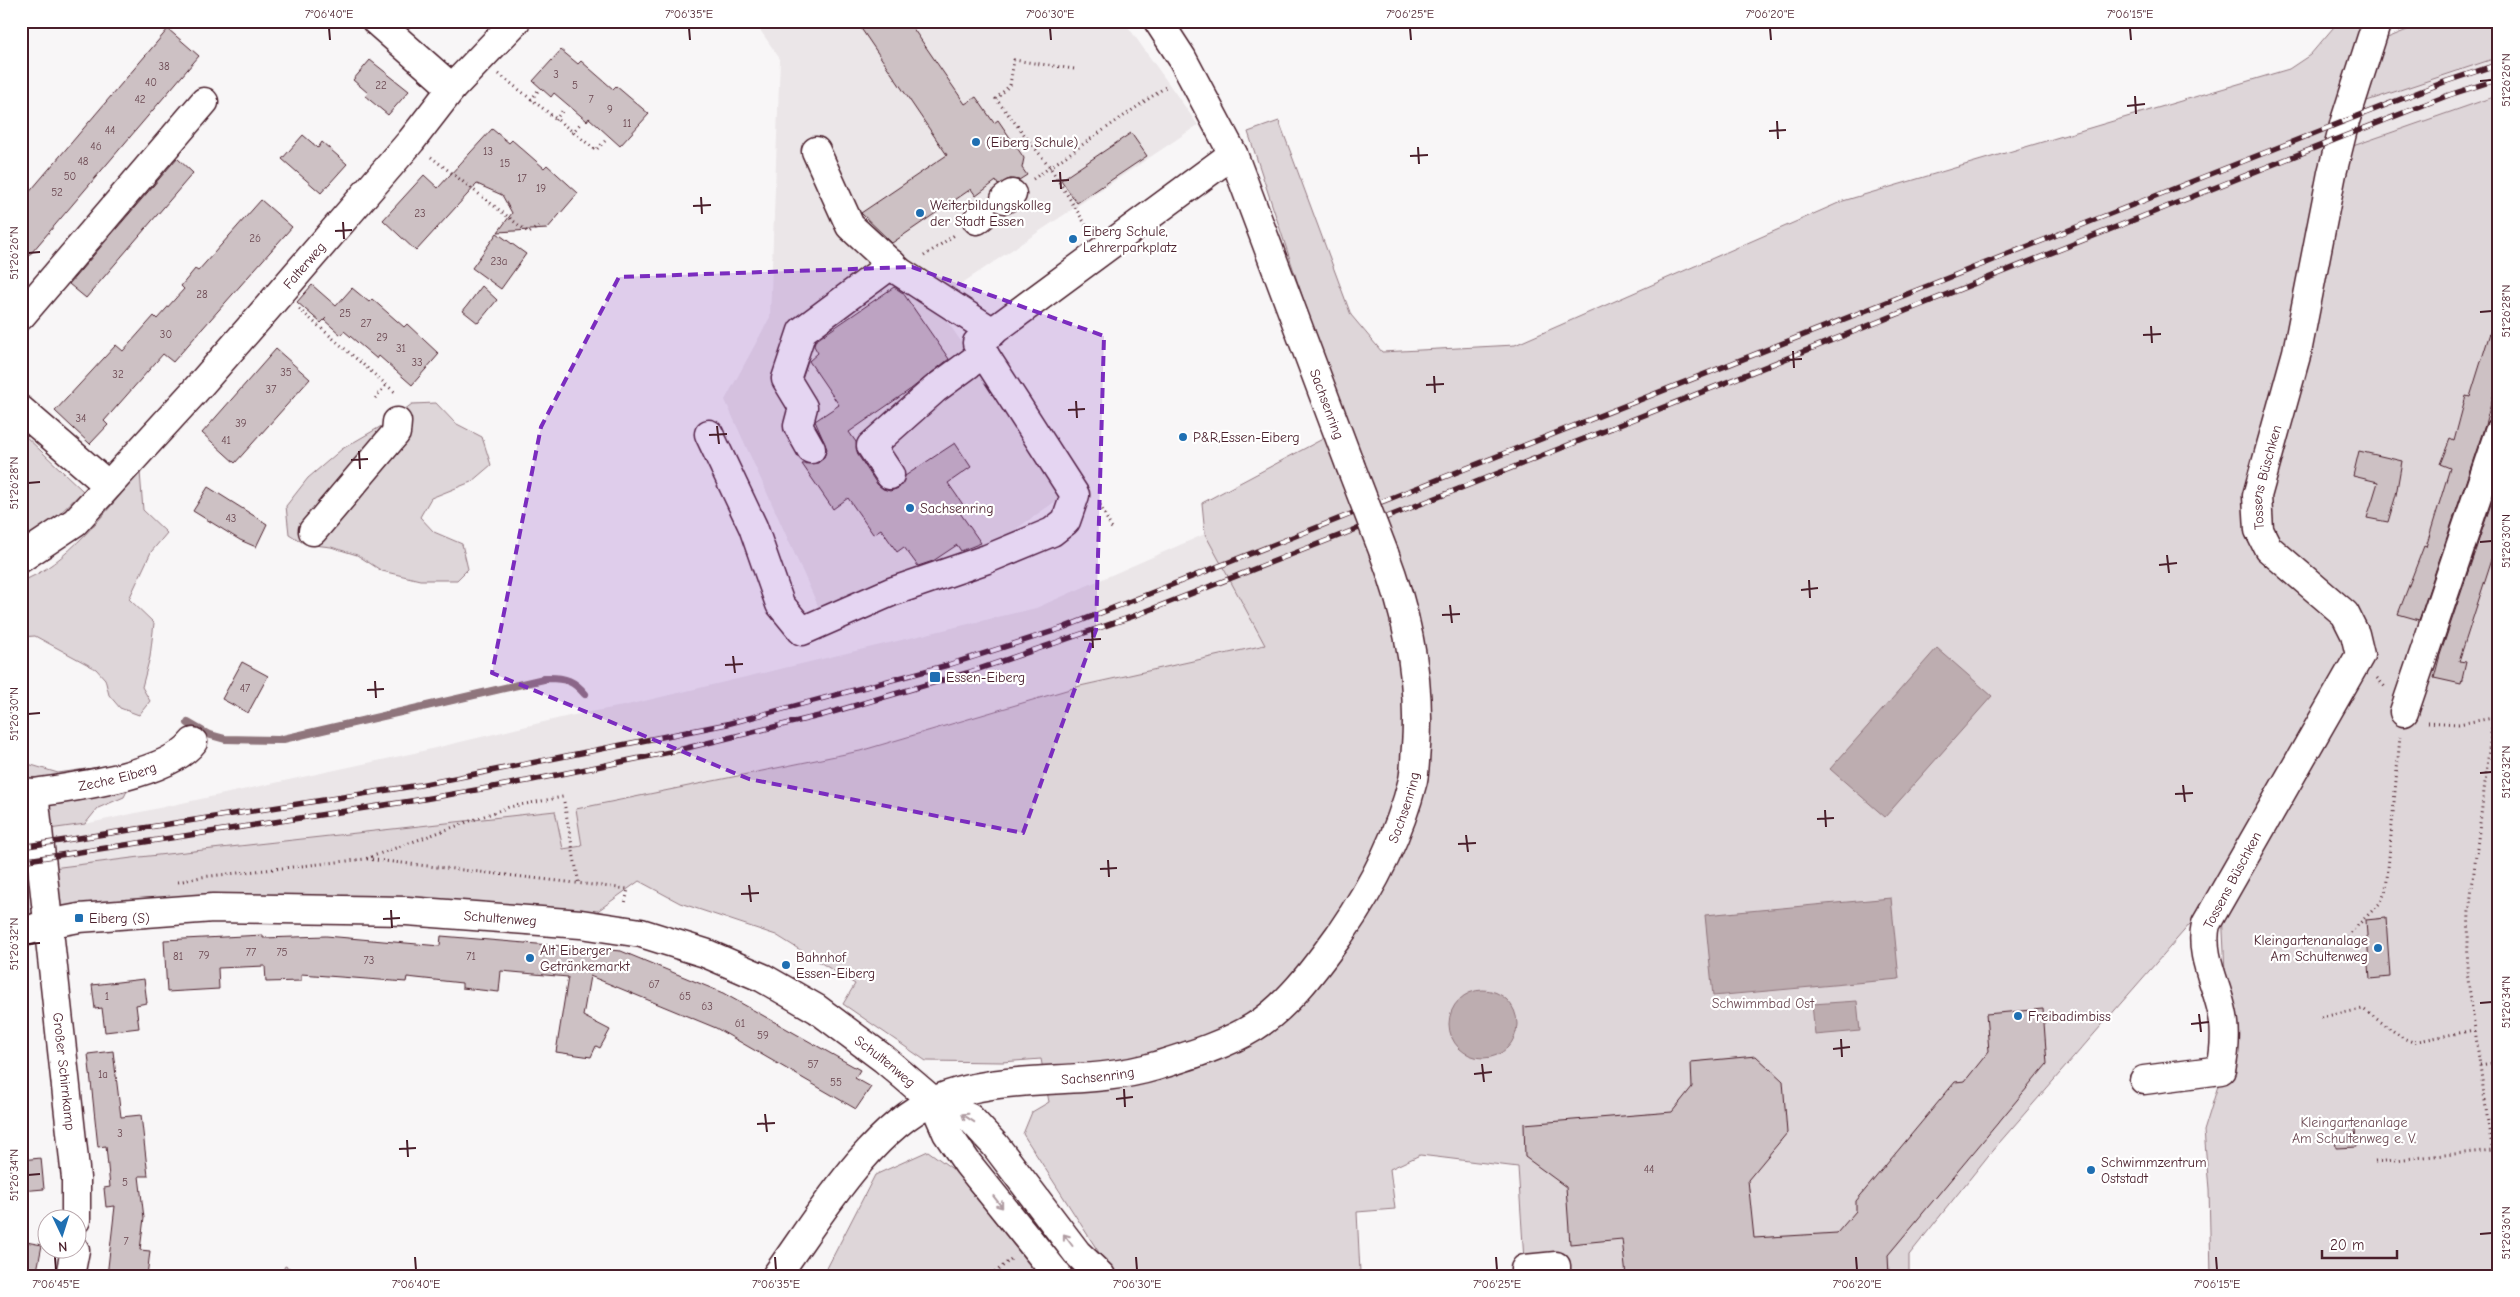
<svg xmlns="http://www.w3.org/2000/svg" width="2520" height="1297" viewBox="0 0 2520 1297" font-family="'Comic Neue',sans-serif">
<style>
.built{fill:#ebe6e8}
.green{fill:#ded6d9;stroke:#947a82}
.water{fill:#bdadb0;stroke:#8f747b}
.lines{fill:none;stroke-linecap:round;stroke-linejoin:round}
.stream{stroke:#8f747b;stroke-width:8}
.building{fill:#cdc1c4;stroke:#4a1f2b}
.minor-casing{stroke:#4a1f2b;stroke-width:31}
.path{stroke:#4a1f2b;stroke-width:3;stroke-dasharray:1 4;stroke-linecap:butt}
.minor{stroke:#fff;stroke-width:28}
.rail-casing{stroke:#4a1f2b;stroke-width:5.5}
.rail{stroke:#fff;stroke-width:4;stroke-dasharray:11;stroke-linecap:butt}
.minor-bridge-casing{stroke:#4a1f2b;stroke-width:31;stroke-linecap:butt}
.minor-bridge{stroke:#fff;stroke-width:28}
.oneway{stroke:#ae9aa0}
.marked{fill:#7b2cbf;fill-opacity:0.2;stroke:#7b2cbf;stroke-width:4;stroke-dasharray:10 6;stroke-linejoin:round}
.ticks{fill:none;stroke:#4a1f2b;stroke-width:2}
.poi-dot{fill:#1f6fb2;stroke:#fff;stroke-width:2}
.labels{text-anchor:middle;stroke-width:4.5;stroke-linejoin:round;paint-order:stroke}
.number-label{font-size:11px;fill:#6b4851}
.poi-label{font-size:14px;fill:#4a1f2b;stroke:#fff;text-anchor:start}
.street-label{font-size:14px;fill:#4a1f2b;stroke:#fff}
.park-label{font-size:14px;fill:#6f4d56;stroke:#fff}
.neatline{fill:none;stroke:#4a1f2b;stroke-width:2}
.ticks-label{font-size:12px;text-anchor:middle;fill:#4a1f2b}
</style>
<rect width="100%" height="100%" fill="#f8f6f7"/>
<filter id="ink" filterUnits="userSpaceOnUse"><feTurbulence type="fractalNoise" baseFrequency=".02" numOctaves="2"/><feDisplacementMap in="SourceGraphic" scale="10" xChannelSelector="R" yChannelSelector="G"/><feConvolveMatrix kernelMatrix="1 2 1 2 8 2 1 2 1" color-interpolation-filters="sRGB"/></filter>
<g filter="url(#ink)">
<g class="built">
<path d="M754,21H1124L1198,125L934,302L1066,494L986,550L819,608L725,400L770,317L780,59Z"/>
<path d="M2499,57V95L2350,147L2358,104Z"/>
<path d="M1205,534L1266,645L1080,686L860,751L576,809L582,846L563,849L555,811L140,857L21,872V833L85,824L414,753L569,716L623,706L780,669L1036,608Z"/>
</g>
<g class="green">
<path d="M2339,21H2374L2350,147L2499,95V1276H2211L2209,1189L2204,1131L2229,1050L2222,912L2190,924L1992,1151L1909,1255V1276H1525L1518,1167L1420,1155L1390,1169L1395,1209L1357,1212L1360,1272L1342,1276H1114L1023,1134L1032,1112L1049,1102L1041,1059L1002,1062L926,1061L843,1004L855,984L776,935L680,903L639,881L581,923L407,911L21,931V872L140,857L555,811L563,849L582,846L576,809L860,751L1080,686L1265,645L1205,534L1202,503L1349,425L1320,350L1248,132L1279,121L1351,315L1382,352L1515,345L1843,201L2289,69L2310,55Z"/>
<path d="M2429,21H2499V57L2358,104L2380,41Z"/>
<path d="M436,403L455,423L482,437L491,465L471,482L431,498L420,517L434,532L462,544L468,569L457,580H420L382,571L357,555L331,547L305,544L289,534L286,506L308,478L342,449L385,424L412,404Z"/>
<path d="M21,432L83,491L51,522L21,541Z"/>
<path d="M140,472L143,510L167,533L151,552L129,599L154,623L150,657L142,687L150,701L139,715L120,708L109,695L105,679L96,669L35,636L21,637V581C64,568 110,506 140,472Z"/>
<path d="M28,764L58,773L120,764L131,783L124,797L98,808L85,824L21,833V772Z"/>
<path d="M928,1151L954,1170L1038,1276H823L875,1175Z"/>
<path d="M285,1266L307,1276H280Z"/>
</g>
<g class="water">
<path d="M1937,648L1992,696L1885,817L1830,769Z"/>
<path d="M1891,898L1899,979L1713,996L1705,915Z"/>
<circle cx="1483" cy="1024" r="34"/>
<path d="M1857,1001L1860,1031L1815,1035L1812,1004Z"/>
</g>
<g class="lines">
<path class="stream" d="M188,723L207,734L225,739L279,740L548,678C566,678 574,681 585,694"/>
</g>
<g class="building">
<path d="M856,21H908L965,104L976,97L994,123L998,120L1024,158L1022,168L1027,175L1019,180L1010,179L998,185L996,181L976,196L971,189L892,243L861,213L947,155Z"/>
<path d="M168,29L199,56L21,265V202Z"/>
<path d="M561,50L578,64L581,61L613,89L616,86L649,114L620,146L589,118L587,121L554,93L551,97L533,81Z"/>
<path d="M370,60L409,91L388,115L365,96L368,93L353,80Z"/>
<path d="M492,129L509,143L512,140L544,168L547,165L578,193L547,229L498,232L512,213L502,195L477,184L416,251L383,220L424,175L438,188Z"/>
<path d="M1131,133L1147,156L1077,203L1061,180Z"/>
<path d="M303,135L318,148L322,142L347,164L321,193L282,159Z"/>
<path d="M177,158L193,173L86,298L69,284Z"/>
<path d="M261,200L292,227L173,362L163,354L104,421L108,425L90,444L55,411L116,345L123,351L154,316L157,319L184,289L181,286L195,269L198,271Z"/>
<path d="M497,233L526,254L501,289L472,268Z"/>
<path d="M312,285L336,306L352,288L369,302L372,299L404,327L407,324L439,354L412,385L379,356L377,359L344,331L341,335L324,320L327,317L321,323L297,302Z"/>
<path d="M482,286L497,300L478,323L463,311Z"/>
<path d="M894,287L903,293L949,359L911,389L849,432L856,442L858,455L877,484L883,489L890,491L899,488L905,476L955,443L971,467L948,483L964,506L958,510L981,543L961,551L957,545L933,561L918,566L904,547L897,552L881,529L873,534L848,498L833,509L802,464L818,463L824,457L827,449L815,421L839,405L809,361L818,353L814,346L815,341Z"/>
<path d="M2494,320L2499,321V376L2485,425L2419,620L2398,614L2424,546L2426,547L2450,468L2440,464L2450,439L2454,441L2466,396L2470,397Z"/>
<path d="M276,349L310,379L235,463L202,433Z"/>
<path d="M2359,451L2402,461L2396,495L2388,522L2367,518L2378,482L2353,476Z"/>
<path d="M208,487L267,524L256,547L240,540L193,511Z"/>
<path d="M2492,501L2499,503V537L2459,661L2466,662L2461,684L2434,678L2440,655Z"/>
<path d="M242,662L268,676L248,713L222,699Z"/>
<path d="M2386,918L2390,977L2370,979L2366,920Z"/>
<path d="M263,935V938L326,936L440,946L441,936L621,951L723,993L860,1070L855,1078L871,1087L856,1109L716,1028L590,976L583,1016L610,1030L600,1048L596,1046L591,1057L556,1052L568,977L501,971L499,992L462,988V983L407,977L406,982L301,974V981L266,982L265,966L218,968L219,989L167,992L164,940Z"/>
<path d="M144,979L147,1003L136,1005L139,1028L105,1032L102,1008L95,1009L92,985Z"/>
<path d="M2043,1009L2047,1064L1888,1255L1889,1276H1626L1622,1239L1570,1244L1566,1187L1525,1157L1524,1124L1672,1112L1692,1087L1691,1062L1756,1056L1783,1081L1787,1133L1748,1180L1754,1238L1837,1233L1856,1211V1201L1955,1082L1965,1081L1989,1051L1986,1014Z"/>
<path d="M113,1051L121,1117L141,1115L148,1176H139L144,1218L140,1250L150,1251L147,1276H107L115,1206L106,1207L104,1188L110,1187L106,1146L98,1147L88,1054Z"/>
<path d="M2355,1126L2356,1147L2336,1148L2334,1128Z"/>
<path d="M41,1158L44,1189L21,1191V1160Z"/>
<path d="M21,1241L42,1245L36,1276H21Z"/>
</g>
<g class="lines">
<defs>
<g id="minor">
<path d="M376,21L452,88"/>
<path id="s1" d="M1158,21L1182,58L1233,154L1350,465"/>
<path d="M816,151L850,226L900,272L993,332"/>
<path d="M1005,199L1012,194"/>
<path d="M977,220L982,216"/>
<path d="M21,316L204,102"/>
<path d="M21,410L108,485"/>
<path d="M709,434L753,527L780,604L802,631L891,592L987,559L1052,532L1066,521L1075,495L977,343L1233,154"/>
<path d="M811,449L798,426L803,407L786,379L802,331L892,264"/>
<path d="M890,475L871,446L935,389L984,353"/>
<path d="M313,531L396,433L397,422"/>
<path id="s2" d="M21,558L75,522L194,392L269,306L411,141L452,88L516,21"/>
<path d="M2404,712L2499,432"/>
<path id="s3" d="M21,792L34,793C74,787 168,775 193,742"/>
<path id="s4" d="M34,793L76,1178V1220"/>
<path id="s5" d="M21,933L47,924L79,918L213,908L407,911L581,924L641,933L705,953L763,978L817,1009L884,1059L933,1101L970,1118L995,1145L1077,1253L1101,1276"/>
<path id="s6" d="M2144,1080L2221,1070C2224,1055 2226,1039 2224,1023C2221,990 2198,958 2206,924L2360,655L2355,634L2345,614L2268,548L2259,530L2257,496L2297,352L2332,173L2345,121L2377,21"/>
<path d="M933,1101L947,1133L968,1164L1058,1276"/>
<path d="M1525,1269L1556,1266V1276"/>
<path d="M70,1276L75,1250"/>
<path id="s7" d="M776,1276C816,1221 870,1129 933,1101C1004,1070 1084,1088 1156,1066C1188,1056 1225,1045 1254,1027C1289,1005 1316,967 1340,934C1372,888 1399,836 1413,780C1415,770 1415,758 1416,747C1421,680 1408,616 1384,553"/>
</g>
</defs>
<use href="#minor" class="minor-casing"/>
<g class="path">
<path d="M1074,69L1014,60L1010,85L996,99L1050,167L1089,230"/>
<path d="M499,74L596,150L607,139"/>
<path d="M531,100L540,88"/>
<path d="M555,120L564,109"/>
<path d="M572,133L581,123"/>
<path d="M431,157L529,233L542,224"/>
<path d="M1033,179L1167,86"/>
<path d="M924,256L956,234"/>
<path d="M299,309L397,394"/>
<path d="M375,398L387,384"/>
<path d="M1100,505L1112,529"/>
<path d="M2377,678L2386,688"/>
<path d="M2493,718L2469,912L2467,972L2489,1130L2493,1150L2499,1154"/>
<path d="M2428,722L2458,724L2499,717"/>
<path d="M564,802L579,884"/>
<path d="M367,859L628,889L625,904"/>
<path d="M178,882L201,877L365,859L509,807L563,797"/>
<path d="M2343,940L2381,902L2386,890L2400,737"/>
<path d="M2321,1017L2363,1009L2403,1038L2413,1042L2474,1030"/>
<path d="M2480,1065L2499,1062"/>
<path d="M2375,1162L2493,1150"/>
<path d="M991,1276L1011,1259"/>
</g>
<use href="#minor" class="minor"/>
<defs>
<g id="rail">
<path d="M21,847L420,785L727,724L948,665L1060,629L2345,121L2447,81L2499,64"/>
<path d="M21,861L424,799L527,781L670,752L819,716L967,673L1134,616L1446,494L2342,137L2449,95L2499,79"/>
</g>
</defs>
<use href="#rail" class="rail-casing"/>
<use href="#rail" class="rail"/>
<defs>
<path id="minor-bridge" d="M1350,465L1384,553"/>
</defs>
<use href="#minor-bridge" class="minor-bridge-casing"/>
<use href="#minor-bridge" class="minor-bridge"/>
</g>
<defs><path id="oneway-shaft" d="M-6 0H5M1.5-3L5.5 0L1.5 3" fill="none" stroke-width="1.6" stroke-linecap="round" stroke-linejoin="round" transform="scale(1.25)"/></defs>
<g class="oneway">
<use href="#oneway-shaft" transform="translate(968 1118) rotate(-147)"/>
<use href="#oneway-shaft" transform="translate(998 1202) rotate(52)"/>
<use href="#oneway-shaft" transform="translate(1068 1240) rotate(-127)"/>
</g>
</g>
<path class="marked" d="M912,267L1104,336L1096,630L1023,833L749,779L492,673L541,427L619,277Z"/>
<path class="ticks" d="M329,28L330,40M689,28L690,40M1050,28L1051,40M1410,28L1411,40M1770,28L1771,40M2130,28L2131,40M2480,81L2492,80M2135,96L2136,114M2127,106L2145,104M1777,121L1778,139M1769,131L1786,130M1418,147L1419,164M1410,156L1428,155M1060,172L1061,189M1052,181L1069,180M701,197L702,214M693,206L711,205M343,222L344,239M335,231L352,230M28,253L40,252M2480,312L2492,311M2151,326L2152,343M2143,335L2161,334M1793,351L1794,368M1785,360L1802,359M1434,376L1435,393M1426,385L1444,384M1076,401L1077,418M1068,410L1085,409M717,426L719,444M709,435L727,434M359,451L360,469M351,460L368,459M28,483L40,482M2480,542L2492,541M2167,555L2169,573M2159,565L2177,563M1809,580L1810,598M1801,590L1818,588M1450,605L1452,623M1442,615L1460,614M1092,630L1093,648M1084,640L1101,639M733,656L735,673M725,665L743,664M375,681L376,698M367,690L384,689M28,714L40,713M2480,773L2492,772M2183,785L2185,802M2175,794L2193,793M1825,810L1826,827M1817,819L1834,818M1466,835L1468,852M1458,844L1476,843M1108,860L1109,877M1100,869L1117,868M749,885L751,902M741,894L759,893M391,910L392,928M383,919L400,918M28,944L40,943M2480,1003L2492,1002M2199,1014L2201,1032M2191,1024L2209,1022M1841,1039L1842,1057M1833,1049L1850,1047M1482,1064L1484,1082M1474,1074L1492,1072M1124,1089L1125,1107M1116,1099L1133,1097M765,1114L767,1132M757,1124L775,1123M407,1140L408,1157M399,1149L416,1148M28,1175L40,1174M2480,1234L2492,1233M55,1257L56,1270M415,1257L416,1270M775,1257L776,1270M1136,1257L1137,1270M1496,1257L1497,1270M1856,1257L1857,1270M2216,1257L2217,1270"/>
<g class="poi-dot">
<circle cx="976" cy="142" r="5"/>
<circle cx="920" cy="213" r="5"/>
<circle cx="1073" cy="239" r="5"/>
<circle cx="1183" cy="437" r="5"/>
<circle cx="910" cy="508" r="5"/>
<rect x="929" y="671" width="12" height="12" rx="2.5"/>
<rect x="74" y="913" width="10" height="10" rx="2.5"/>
<circle cx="2378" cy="948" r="5"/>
<circle cx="530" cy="958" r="5"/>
<circle cx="786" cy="965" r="5"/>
<circle cx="2018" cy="1016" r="5"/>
<circle cx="2091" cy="1170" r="5"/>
</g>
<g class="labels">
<g class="number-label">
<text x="164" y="70">38</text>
<text x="556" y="78">3</text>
<text x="151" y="86">40</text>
<text x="381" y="89">22</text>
<text x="575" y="89">5</text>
<text x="140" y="103">42</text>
<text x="591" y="103">7</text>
<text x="610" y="113">9</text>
<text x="627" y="127">11</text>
<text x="110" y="134">44</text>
<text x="96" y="150">46</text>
<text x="488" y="155">13</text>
<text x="83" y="165">48</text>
<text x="505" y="167">15</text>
<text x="70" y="180">50</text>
<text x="522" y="182">17</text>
<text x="541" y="192">19</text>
<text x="57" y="196">52</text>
<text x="420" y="217">23</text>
<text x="255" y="242">26</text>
<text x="499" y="265">23a</text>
<text x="202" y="298">28</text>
<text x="345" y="317">25</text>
<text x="366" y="327">27</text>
<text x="166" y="338">30</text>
<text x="382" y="341">29</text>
<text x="401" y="352">31</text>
<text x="417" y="366">33</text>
<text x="286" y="376">35</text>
<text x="118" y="378">32</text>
<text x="271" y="393">37</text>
<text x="81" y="422">34</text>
<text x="241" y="427">39</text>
<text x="226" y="444">41</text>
<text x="231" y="522">43</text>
<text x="245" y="692">47</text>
<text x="251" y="956">77</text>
<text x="282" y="956">75</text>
<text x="204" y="959">79</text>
<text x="178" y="960">81</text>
<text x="471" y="960">71</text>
<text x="369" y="964">73</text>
<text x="654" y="988">67</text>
<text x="107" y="1000">1</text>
<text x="685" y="1000">65</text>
<text x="707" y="1010">63</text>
<text x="740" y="1027">61</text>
<text x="763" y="1039">59</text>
<text x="813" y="1068">57</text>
<text x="103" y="1078">1a</text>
<text x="836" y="1086">55</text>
<text x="120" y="1137">3</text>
<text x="1649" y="1173">44</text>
<text x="125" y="1186">5</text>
<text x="126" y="1245">7</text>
</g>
<g class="poi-label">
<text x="986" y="147">(Eiberg Schule)</text>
<text x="930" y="210">Weiterbildungskolleg<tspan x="930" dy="16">der Stadt Essen</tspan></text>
<text x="1083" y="236">Eiberg Schule,<tspan x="1083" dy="16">Lehrerparkplatz</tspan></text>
<text x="1193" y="442">P&amp;R,Essen-Eiberg</text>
<text x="920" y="513">Sachsenring</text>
<text x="946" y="682">Essen-Eiberg</text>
<text x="89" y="923">Eiberg (S)</text>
<text x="2368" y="945" text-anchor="end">Kleingartenanalage<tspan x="2368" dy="16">Am Schultenweg</tspan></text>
<text x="540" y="955">Alt Eiberger<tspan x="540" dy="16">Getränkemarkt</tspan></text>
<text x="796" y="962">Bahnhof<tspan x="796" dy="16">Essen-Eiberg</tspan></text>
<text x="2028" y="1021">Freibadimbiss</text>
<text x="2101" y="1167">Schwimmzentrum<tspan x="2101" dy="16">Oststadt</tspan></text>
</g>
<g class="street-label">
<text dy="5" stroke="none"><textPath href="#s2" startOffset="409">Falterweg</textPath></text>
<text dy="5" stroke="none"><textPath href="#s1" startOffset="420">Sachsenring</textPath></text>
<text dy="5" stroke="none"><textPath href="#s6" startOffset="756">Tossens Büschken</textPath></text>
<text dy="5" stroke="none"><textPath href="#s3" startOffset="98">Zeche Eiberg</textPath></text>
<text dy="5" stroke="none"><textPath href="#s7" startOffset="840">Sachsenring</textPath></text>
<text transform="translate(2232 880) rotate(-62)" y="5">Tossens Büschken</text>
<text dy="5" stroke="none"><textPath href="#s5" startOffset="482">Schultenweg</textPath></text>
<text dy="5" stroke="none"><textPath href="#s5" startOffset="902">Schultenweg</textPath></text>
<text dy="5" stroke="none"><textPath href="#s4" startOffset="280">Großer Schirnkamp</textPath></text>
<text dy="5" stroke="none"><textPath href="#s7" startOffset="405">Sachsenring</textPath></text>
</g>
<g class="park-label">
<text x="1763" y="1008">Schwimmbad Ost</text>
<text x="2354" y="1127">Kleingartenanlage<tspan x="2354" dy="16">Am Schultenweg e. V.</tspan></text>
</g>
</g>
<rect width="2520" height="1297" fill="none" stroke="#fff" stroke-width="55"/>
<g transform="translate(62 1234) rotate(176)"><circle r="24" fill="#ffffff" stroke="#b7a5aa"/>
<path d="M0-4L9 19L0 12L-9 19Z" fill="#1f6fb2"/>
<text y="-8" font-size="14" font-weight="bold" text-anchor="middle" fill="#4a1f2b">N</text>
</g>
<path d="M2322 1250v8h75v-8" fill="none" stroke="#4a1f2b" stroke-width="2.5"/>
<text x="2330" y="1250" font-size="15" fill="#4a1f2b" stroke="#ffffff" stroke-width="4" paint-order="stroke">20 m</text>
<rect x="28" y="28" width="2464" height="1242" class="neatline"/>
<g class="ticks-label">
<text x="329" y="18">7°06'40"E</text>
<text x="689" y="18">7°06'35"E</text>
<text x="1050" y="18">7°06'30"E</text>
<text x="1410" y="18">7°06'25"E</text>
<text x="1770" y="18">7°06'20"E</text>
<text x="2130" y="18">7°06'15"E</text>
<text transform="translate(2506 80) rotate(-90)" y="4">51°26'26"N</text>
<text transform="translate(14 253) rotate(-90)" y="4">51°26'26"N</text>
<text transform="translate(2506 311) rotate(-90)" y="4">51°26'28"N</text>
<text transform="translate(14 483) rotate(-90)" y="4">51°26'28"N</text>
<text transform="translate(2506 541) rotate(-90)" y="4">51°26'30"N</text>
<text transform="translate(14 714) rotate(-90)" y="4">51°26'30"N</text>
<text transform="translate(2506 772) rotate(-90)" y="4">51°26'32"N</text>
<text transform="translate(14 944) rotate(-90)" y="4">51°26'32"N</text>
<text transform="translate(2506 1002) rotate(-90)" y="4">51°26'34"N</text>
<text transform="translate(14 1175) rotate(-90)" y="4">51°26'34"N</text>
<text transform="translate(2506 1233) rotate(-90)" y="4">51°26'36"N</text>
<text x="56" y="1288">7°06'45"E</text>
<text x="416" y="1288">7°06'40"E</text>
<text x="776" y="1288">7°06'35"E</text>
<text x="1137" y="1288">7°06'30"E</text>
<text x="1497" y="1288">7°06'25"E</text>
<text x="1857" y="1288">7°06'20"E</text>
<text x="2217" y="1288">7°06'15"E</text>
</g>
</svg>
